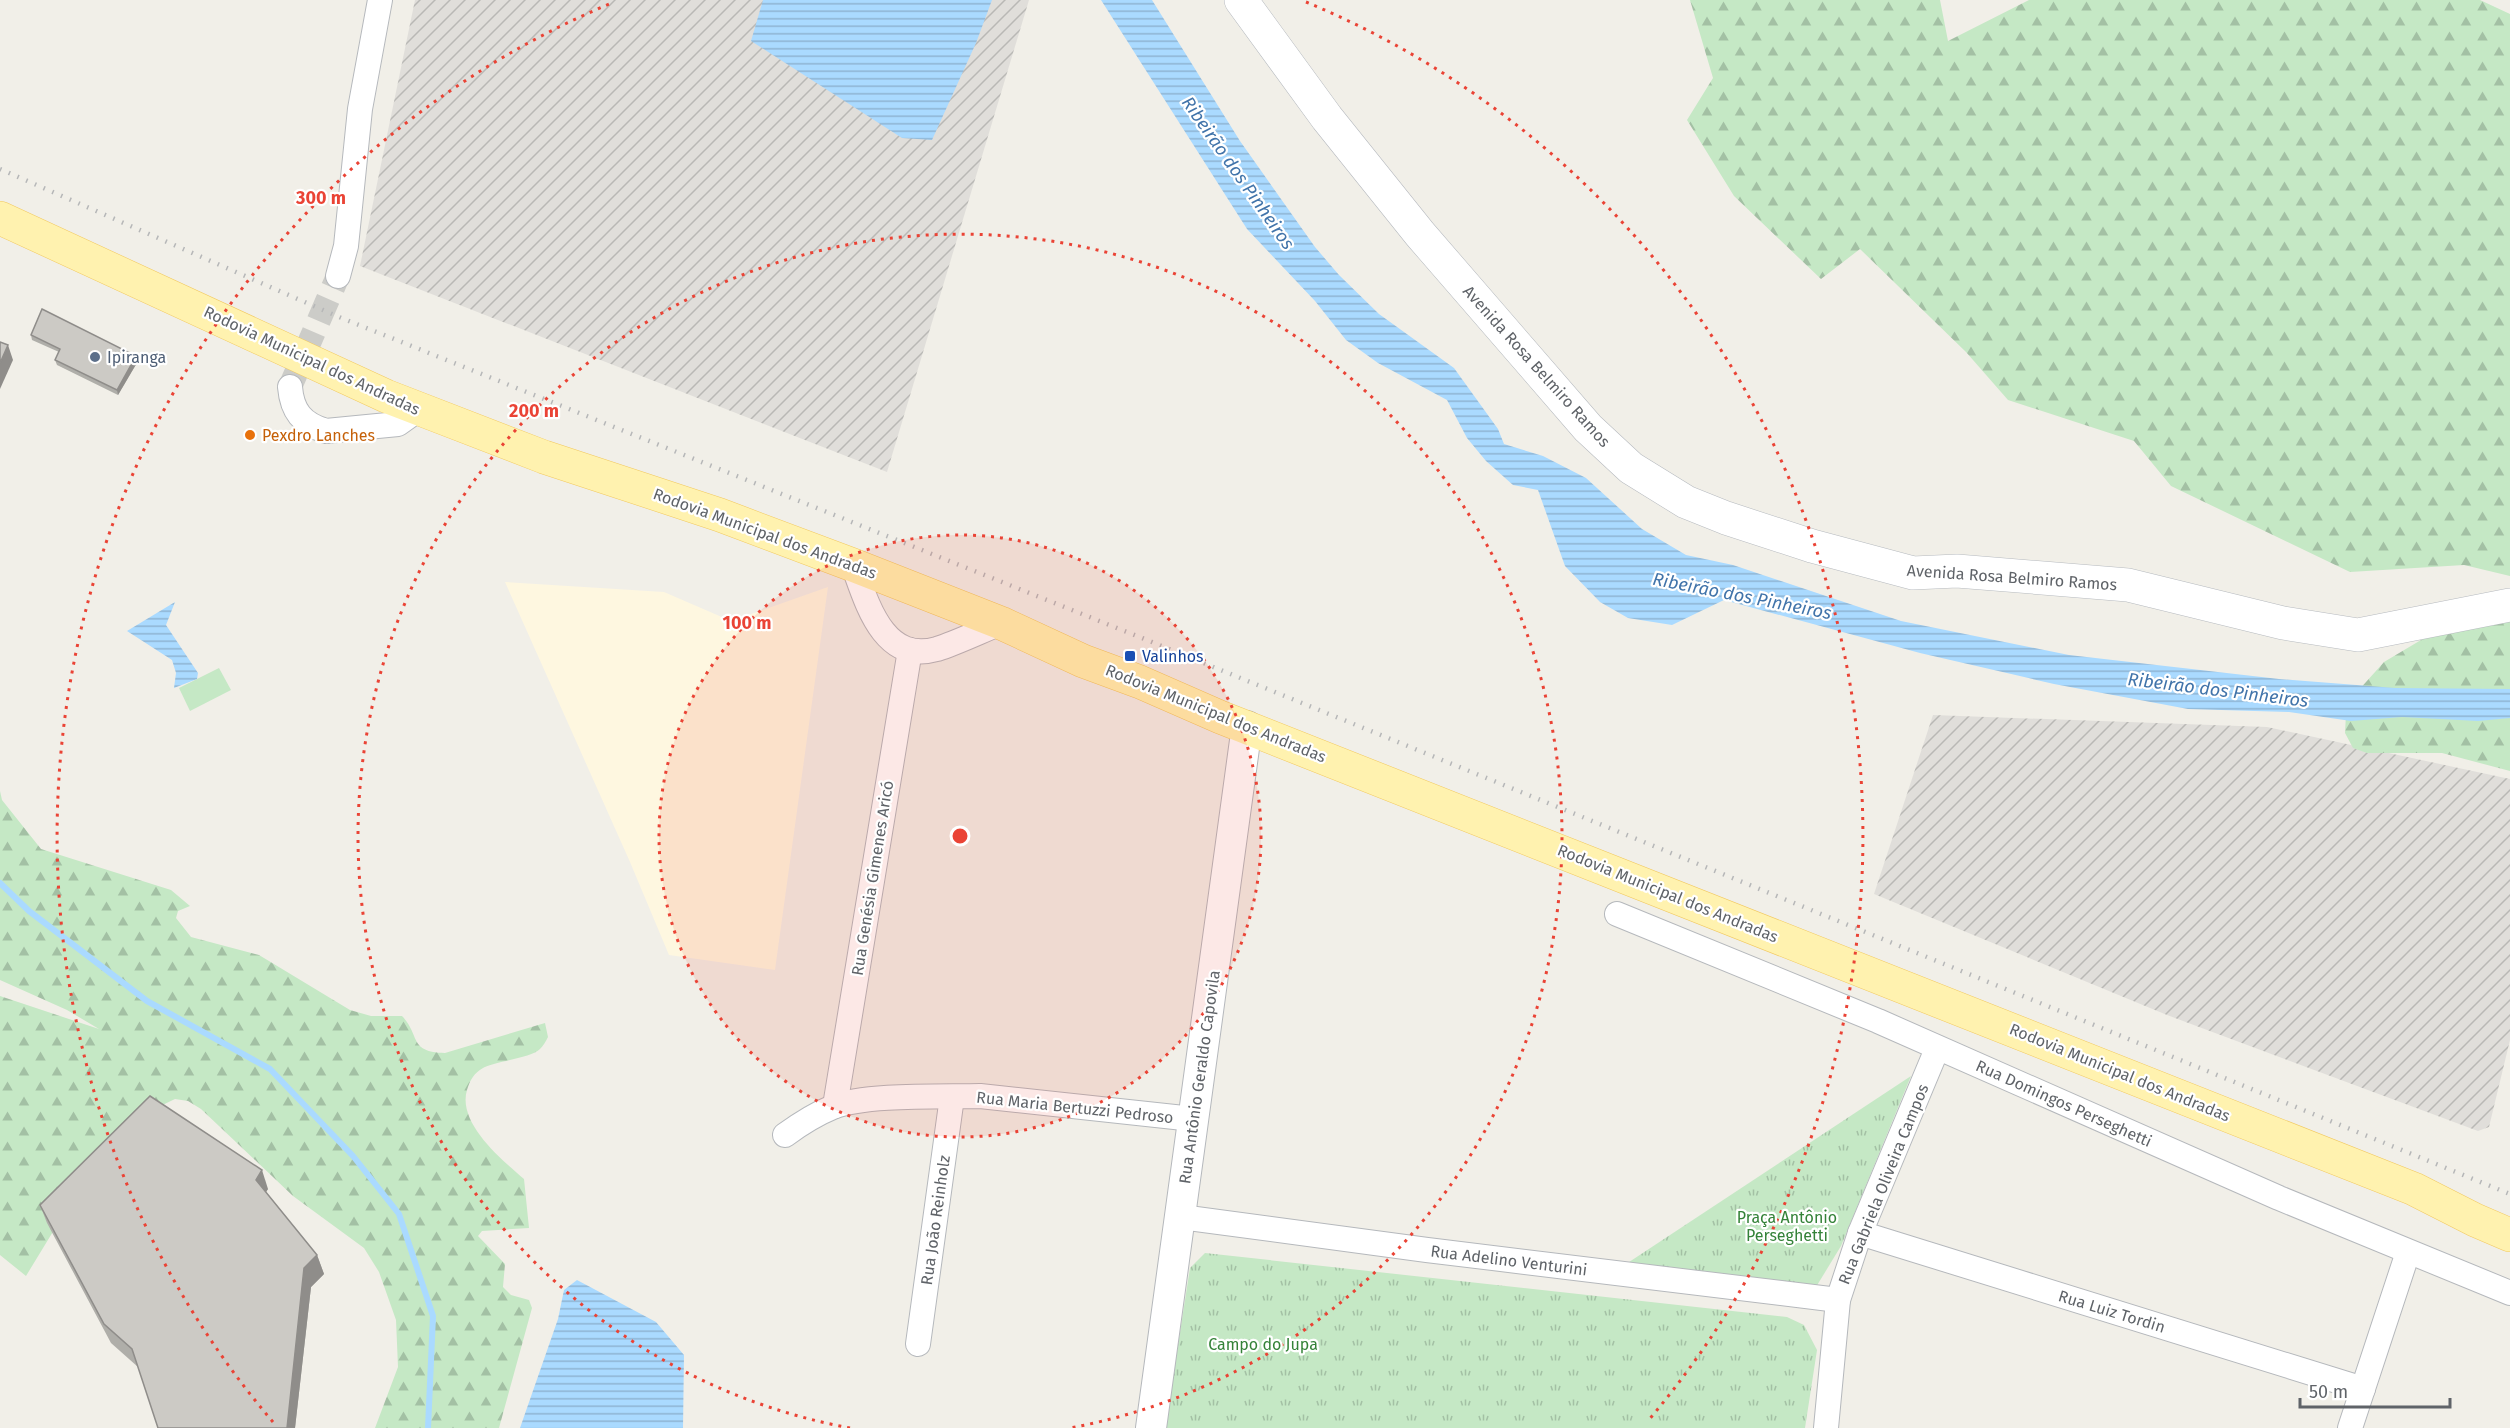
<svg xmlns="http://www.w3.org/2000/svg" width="2510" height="1428" viewBox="0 0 2510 1428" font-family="'Fira Sans',sans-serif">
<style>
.commercial{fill:#fef7e0}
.industrial{fill:url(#industrial-furrows)}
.grass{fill:#c5e8c5}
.forest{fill:url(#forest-firs)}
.park{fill:url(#park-tufts)}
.water{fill:url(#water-rules)}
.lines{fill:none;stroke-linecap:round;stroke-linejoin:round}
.stream{stroke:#aadaff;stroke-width:6}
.minor-tunnel{stroke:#ccccc8;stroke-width:24;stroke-dasharray:24 12;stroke-linecap:butt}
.minor-casing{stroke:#b5b8bc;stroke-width:26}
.tertiary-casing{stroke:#b5b8bc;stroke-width:32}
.secondary-casing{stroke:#b6babf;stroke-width:34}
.primary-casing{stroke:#f2c960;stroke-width:34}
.minor{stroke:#fff;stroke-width:24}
.tertiary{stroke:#fff;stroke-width:30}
.secondary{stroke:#fff;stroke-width:33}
.primary{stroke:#fff2af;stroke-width:33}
.rail{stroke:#b6b7b8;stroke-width:4.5;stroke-dasharray:1.5 8;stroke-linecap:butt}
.wall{fill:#afaea9}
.shaded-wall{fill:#8f8d8a}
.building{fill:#cccac5;stroke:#8f8d8a;stroke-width:1.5}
.ring{fill:none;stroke:#ea4335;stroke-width:3;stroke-dasharray:3 6}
.service-dot{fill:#5c6f8a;stroke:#fff;stroke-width:2}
.food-dot{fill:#e8710a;stroke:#fff;stroke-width:2}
.transit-dot{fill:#1a4fb4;stroke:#fff;stroke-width:2}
.labels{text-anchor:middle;stroke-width:4.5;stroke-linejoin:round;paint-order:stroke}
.service-label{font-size:16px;fill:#4e5e75;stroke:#fff;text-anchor:start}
.street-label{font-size:16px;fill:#5f6368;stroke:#fff}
.food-label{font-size:16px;fill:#c56008;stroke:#fff;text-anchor:start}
.transit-label{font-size:16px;fill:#164399;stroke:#fff;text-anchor:start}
.park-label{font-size:16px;fill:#348238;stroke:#fff}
.water-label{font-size:18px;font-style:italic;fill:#4174aa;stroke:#fff}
.centre{fill:#ea4335;stroke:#fff;stroke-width:3}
.ring-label{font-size:18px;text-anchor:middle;font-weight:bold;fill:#ea4335;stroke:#fff;stroke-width:4.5;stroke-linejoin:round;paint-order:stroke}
</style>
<defs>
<pattern id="industrial-furrows" width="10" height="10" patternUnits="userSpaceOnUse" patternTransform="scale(1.5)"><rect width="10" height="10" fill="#e0deda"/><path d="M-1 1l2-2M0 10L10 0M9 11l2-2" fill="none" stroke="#b9b8b5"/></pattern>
<pattern id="forest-firs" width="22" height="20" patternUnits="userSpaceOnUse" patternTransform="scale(1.5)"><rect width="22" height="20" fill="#c5e8c5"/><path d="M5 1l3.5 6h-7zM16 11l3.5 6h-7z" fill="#a3c0a4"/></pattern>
<pattern id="park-tufts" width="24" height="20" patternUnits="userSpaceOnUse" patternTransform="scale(1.5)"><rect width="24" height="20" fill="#c5e8c5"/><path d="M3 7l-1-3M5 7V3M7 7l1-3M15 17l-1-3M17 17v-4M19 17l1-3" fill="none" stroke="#a3c0a4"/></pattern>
<pattern id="water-rules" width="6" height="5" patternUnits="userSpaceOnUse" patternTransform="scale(1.5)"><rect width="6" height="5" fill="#aadaff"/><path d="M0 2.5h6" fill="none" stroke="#8eb4d2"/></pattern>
</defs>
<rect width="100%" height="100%" fill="#f1efe8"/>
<path class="commercial" d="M505,582L664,592L731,621L828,587L775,970L669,955L630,862Z"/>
<g class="industrial">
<path d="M415,0H1029L887,472L360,266Z"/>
<path d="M1933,715L2267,727L2510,779V1040L2489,1127L2478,1131L2167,1015L1874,894Z"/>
</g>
<path class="grass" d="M219,668L231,690L190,711L179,688Z"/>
<g class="forest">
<path d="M1690,0H1940L1948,41L2029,0H2480L2510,14V576L2464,565L2350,572L2171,486L2134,441L2008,400L1966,352L1860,249L1821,279L1734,196L1687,120L1713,78Z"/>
<path d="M2510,622V771L2442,753H2367L2353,748L2345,733L2346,714L2357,692L2384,662L2421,640L2437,625Z"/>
<path d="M0,791L2,800L41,849L171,890L190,906L178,911L176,918L191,937L259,955L350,1010L371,1016H402C421,1036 408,1052 445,1053L545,1023L548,1037C546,1041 543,1046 540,1049C532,1058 496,1061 483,1068C474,1073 470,1080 467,1090C457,1123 502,1160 524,1179L529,1228L482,1231L478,1236L505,1264L503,1287L511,1295L529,1300L532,1308L499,1428H375L398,1367L396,1320L379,1272L364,1248L293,1196L201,1109L188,1101L175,1099L150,1111L110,1138L26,1276L0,1255V996L99,1029L67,1010L0,980Z"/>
</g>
<g class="park">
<path d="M1911,1076L1841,1246L1816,1287L1620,1268Z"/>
<path d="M1205,1253L1787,1317L1804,1325L1817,1350L1805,1428H1165L1190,1268Z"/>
</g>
<g class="water">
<path d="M763,0H992L976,43L932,140L902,138L751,41Z"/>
<path d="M1101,0H1152L1240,141L1315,247L1339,275L1379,314L1454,368L1498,429L1504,444L1543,456L1586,478L1642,529L1686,555L1733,565L1901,621L2069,655L2279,679L2395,688L2510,689V718L2478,721L2402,717L2351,721L2289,712L2188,709L2054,684L1920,653L1724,600L1672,625L1628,618L1600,602L1565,566L1538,490L1513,485L1486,461L1467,438L1447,400L1378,363L1346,340L1315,301L1247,229Z"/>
<path d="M175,602L166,625L198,673L197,679L174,688L176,673L172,660L127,631Z"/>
<path d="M577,1280L656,1322L684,1355L683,1428H520L558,1319L564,1290Z"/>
</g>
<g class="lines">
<path class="stream" d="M0,883L29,911L147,1001L270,1069L353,1156L399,1214L433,1316L428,1428"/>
<path class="minor-tunnel" d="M290,387L338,276"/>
<defs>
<g id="minor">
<path d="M338,276L346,246L360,109L380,0"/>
<path d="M290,387C292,411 302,424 326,431L398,424L419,409"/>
<path d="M853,565C867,603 883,664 937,649C956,643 981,631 1001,623"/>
<path d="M1617,914L1878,1021L2279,1198L2510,1293"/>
<path d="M835,1106L910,650"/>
<path d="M785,1135C800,1124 816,1114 833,1107C866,1094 942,1097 980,1096L1193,1119"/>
<path d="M1181,1217L1427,1250L1838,1300"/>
<path d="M1860,1233L2363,1389"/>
<path d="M918,1344L952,1097"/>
<path d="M1826,1428L1838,1300L1860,1233L1937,1049"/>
<path d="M2350,1428L2408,1252"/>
</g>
<path id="tertiary" d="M1151,1428L1247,726"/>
<path id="secondary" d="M1241,0L1327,118L1420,234L1588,428L1631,468L1686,502L1726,518L1812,546L1913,573L1957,571L2128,585L2283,623L2358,635L2510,605"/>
<path id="primary" d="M0,218L386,396L544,457L720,515L853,565L1001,623L1083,661L1140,682L1220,717L2414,1189L2475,1220L2510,1235"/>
</defs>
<use href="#minor" class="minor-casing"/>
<use href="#tertiary" class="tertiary-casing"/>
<use href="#secondary" class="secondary-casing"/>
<use href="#primary" class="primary-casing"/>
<use href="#minor" class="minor"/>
<use href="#tertiary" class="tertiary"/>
<use href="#secondary" class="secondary"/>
<use href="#primary" class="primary"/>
<path class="rail" d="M0,169L339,317L1142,638L2510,1194"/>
</g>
<g class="wall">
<path d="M31,335L138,361L118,395L57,365L55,360L59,352L32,340Z"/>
<path d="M268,1189L266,1192L317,1255L324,1274L311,1287L295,1428H158L138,1367L111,1343L47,1223L40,1205Z"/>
</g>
<g class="shaded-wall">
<path d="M8,345L13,360L0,389V363Z"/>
<path d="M136,356L138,361L118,395L117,390Z"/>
<path d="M262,1170L268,1189L262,1198L256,1180Z"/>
<path d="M317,1255L324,1274L311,1287L295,1428H287L304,1268Z"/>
</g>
<g class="building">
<path d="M42,309L136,356L117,390L55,360L60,349L31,335Z"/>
<path d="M0,342L8,345L0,363Z"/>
<path d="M150,1096L262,1170L256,1180L317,1255L304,1268L287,1428H158L132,1349L104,1324L40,1205Z"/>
</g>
<circle cx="960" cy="836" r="301" fill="#ea4335" fill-opacity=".12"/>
<g class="ring">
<circle cx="960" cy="836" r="301"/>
<path d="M850 1428A602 602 0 1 1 1070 1428"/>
<path d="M273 1422A903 903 0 0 1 614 2M1306 2A903 903 0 0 1 1647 1422"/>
</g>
<circle class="service-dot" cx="95" cy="357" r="6"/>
<circle class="food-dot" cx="250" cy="435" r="6"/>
<rect class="transit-dot" x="1124" y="650" width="12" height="12" rx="3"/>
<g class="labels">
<g class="service-label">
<text x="107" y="363">Ipiranga</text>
</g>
<g class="street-label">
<text transform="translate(312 360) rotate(25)" y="6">Rodovia Municipal dos Andradas</text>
<text transform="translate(1537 366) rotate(48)" y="6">Avenida Rosa Belmiro Ramos</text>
<text transform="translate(765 533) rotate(20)" y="6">Rodovia Municipal dos Andradas</text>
<text transform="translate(2012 577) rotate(4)" y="6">Avenida Rosa Belmiro Ramos</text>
<text transform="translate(1216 713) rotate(22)" y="6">Rodovia Municipal dos Andradas</text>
<text transform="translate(872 878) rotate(-81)" y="6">Rua Genésia Gimenes Aricó</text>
<text transform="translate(1668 893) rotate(22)" y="6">Rodovia Municipal dos Andradas</text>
<text transform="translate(2120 1072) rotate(22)" y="6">Rodovia Municipal dos Andradas</text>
<text transform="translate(1199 1077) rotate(-82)" y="6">Rua Antônio Geraldo Capovila</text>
<text transform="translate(2064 1103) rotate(24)" y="6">Rua Domingos Perseghetti</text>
<text transform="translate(1075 1107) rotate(6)" y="6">Rua Maria Bertuzzi Pedroso</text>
<text transform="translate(1883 1184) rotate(-68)" y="6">Rua Gabriela Oliveira Campos</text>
<text transform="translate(935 1220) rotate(-82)" y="6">Rua João Reinholz</text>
<text transform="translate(1509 1260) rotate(7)" y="6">Rua Adelino Venturini</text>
<text transform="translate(2112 1311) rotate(17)" y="6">Rua Luiz Tordin</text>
</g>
<g class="food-label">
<text x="262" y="441">Pexdro Lanches</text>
</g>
<g class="transit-label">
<text x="1142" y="662">Valinhos</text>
</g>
<g class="park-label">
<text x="1787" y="1223">Praça Antônio<tspan x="1787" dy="18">Perseghetti</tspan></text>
<text x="1263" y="1350">Campo do Jupa</text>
</g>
<g class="water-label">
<text transform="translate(1238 173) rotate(55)" y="6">Ribeirão dos Pinheiros</text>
<text transform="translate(1742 596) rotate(11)" y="6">Ribeirão dos Pinheiros</text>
<text transform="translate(2218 690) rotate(7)" y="6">Ribeirão dos Pinheiros</text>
</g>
</g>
<circle cx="960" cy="836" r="9" class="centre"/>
<g class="ring-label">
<text x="321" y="204">300 m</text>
<text x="534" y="417">200 m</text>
<text x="747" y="629">100 m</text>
</g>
<path d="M2300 1398v9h150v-9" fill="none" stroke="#5f6368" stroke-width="3"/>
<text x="2309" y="1398" font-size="18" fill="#5f6368" stroke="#ffffff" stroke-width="4.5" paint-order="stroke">50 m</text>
</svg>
